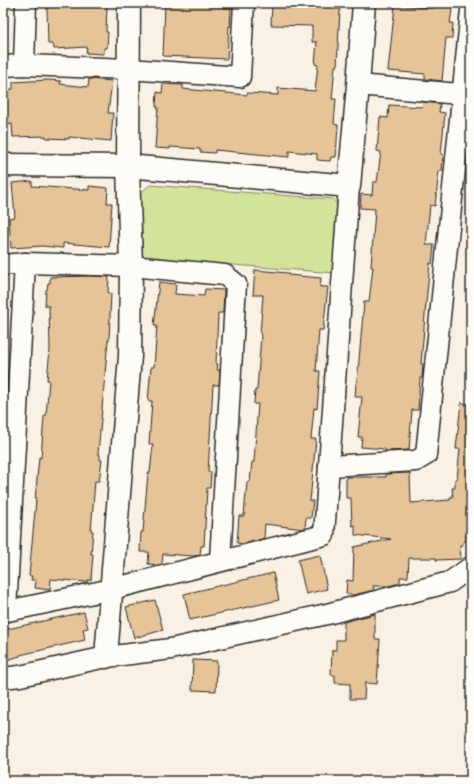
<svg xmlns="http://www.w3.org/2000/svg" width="474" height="784" viewBox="0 0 474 784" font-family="Dekko,sans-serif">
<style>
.green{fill:#d1e499;stroke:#7e8862}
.building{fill:#e7c498;stroke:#2b2b2b}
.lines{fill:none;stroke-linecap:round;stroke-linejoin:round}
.minor-casing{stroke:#2b2b2b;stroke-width:23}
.tertiary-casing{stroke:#2b2b2b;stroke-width:25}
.minor{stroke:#fdfcf7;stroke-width:20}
.tertiary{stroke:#fdfcf7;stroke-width:22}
</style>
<rect width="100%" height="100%" fill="#f9f1e4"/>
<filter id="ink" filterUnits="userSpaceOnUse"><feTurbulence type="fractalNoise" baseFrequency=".025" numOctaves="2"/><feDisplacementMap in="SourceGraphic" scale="8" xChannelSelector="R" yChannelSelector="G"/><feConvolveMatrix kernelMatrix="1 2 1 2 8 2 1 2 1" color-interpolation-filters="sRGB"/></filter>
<g filter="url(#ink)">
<path class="green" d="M150,185L333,199L339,207L335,273L145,258L139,251L140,193Z"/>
<g class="building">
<path d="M84,3H107L106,32H108L107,48H104V54L86,53L87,47L54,49L53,44H48L47,7L84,5Z"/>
<path d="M165,3H223V8H231L230,27L229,26L227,59L163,56Z"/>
<path d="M272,3H334L333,9H340L337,66H335L332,99H336L334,124L338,125L336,157H331L330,161L317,160V154L289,151V157L215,150V153L200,152V149L170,147V149L155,148L158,107H156L157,92L162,93L163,84L183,85V89L247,95V93L278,95V88L315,91L318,65L315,64L317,42H312V26L271,25Z"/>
<path d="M432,3H453L450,23H453L452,38H446L442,81L425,79V74L388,71L395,5L432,8Z"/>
<path d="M89,79L112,81L108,113H113L111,141L69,137V139L46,138V136L13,137L12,124L6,125L4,90L13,89V82L48,80L61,81L60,84L88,87Z"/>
<path d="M423,102L440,104L439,112L445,113L441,154H443L442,171H439L435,206L430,205L426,245H434L432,264L430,263L426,303L421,364H423L422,378H420L418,410H412L409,450L385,451V449L361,447L362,437H358L362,397H355L356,383H357L364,302H369L373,267H371L375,209L360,208L361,194L372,195L373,182H377L381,152L377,151L380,117L388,118L389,105L422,107Z"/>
<path d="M32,181V186L89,190V186L108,188L107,203H112L109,247L63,243V248L42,246L11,248L9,218L15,217L12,183Z"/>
<path d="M255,270L288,273V275L321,278L320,287H328L323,330H319L316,371H320L317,409L314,408L311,439H316L310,501H313L311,518H306L305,528L303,529L265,524L264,538L255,541L251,540V542L243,544L237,543L239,516H244L247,482H250L252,462H254L258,404H254L255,390H257L261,335L260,334L263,295H253Z"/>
<path d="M91,276L109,277L108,293H111L109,340H108L98,454L100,455V460H102L99,481H95L91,531H93L91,554H93L91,580H88L87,582L51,579L50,590L35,588L36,580H31L32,576H29L36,500H35L39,457L41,458L44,416H46L49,380H47L50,349L49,306H45L46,290H47L48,283H50V277Z"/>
<path d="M159,282L176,284L175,294L204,296L205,289L224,290L223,313H218L216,364H218L217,370H220L219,385H213L208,472H211L210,488H207L204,546H201L200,555L194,556L163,554L162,564L160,565L148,564L149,552H140L141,532H143L148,473H150L153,444H149L152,401H148L151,367H154L157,326H154Z"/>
<path d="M461,403L471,404V515H469L470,535H466V541L463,542V545H460L461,559L436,560V558H409L408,577H400V583L388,586H373L374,590L354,595L346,594L347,580L353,581L354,547L391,539L355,535V525L352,526L351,498H346V477H386V474L410,473L411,503L450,500V497H453L452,488H455V479H457L460,449H456Z"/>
<path d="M320,555L327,589L306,594L298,560Z"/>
<path d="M273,573L279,600L190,620L184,594Z"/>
<path d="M155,600L163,630L134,638L126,607Z"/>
<path d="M84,612L88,628L83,629L85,640L20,655V656L3,661V630Z"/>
<path d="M375,614V639H380L377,684L365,683L364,699H350V684L335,683V675H331L332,650H336V640H344V622Z"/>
<path d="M193,660L217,661L216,691L192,690Z"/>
</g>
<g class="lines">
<defs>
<g id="minor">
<path d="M24,65L26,3"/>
<path d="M3,66L24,65L129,69L240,77L244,3"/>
<path d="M358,85L471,95"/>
<path d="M3,265L25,263L131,266L225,275L236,284L220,561"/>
<path d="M329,466L416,461L426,455L471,10"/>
<path d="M6,611L25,263"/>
<path d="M3,612L112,589L324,535L349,186"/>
<path d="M3,678L20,676L106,657L171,649L327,614L450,582L471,567"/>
</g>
<g id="tertiary">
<path d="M3,165L128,166L349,186L358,85L364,3"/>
<path d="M106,657L130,356L131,266L128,166L129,3"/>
</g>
</defs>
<use href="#minor" class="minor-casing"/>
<use href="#tertiary" class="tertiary-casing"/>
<use href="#minor" class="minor"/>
<use href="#tertiary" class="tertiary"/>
</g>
</g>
<rect width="474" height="784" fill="none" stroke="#fdfcf7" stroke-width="16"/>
<rect x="8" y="8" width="458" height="768" fill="none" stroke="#2b2b2b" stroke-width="1.5" filter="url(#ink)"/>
</svg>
